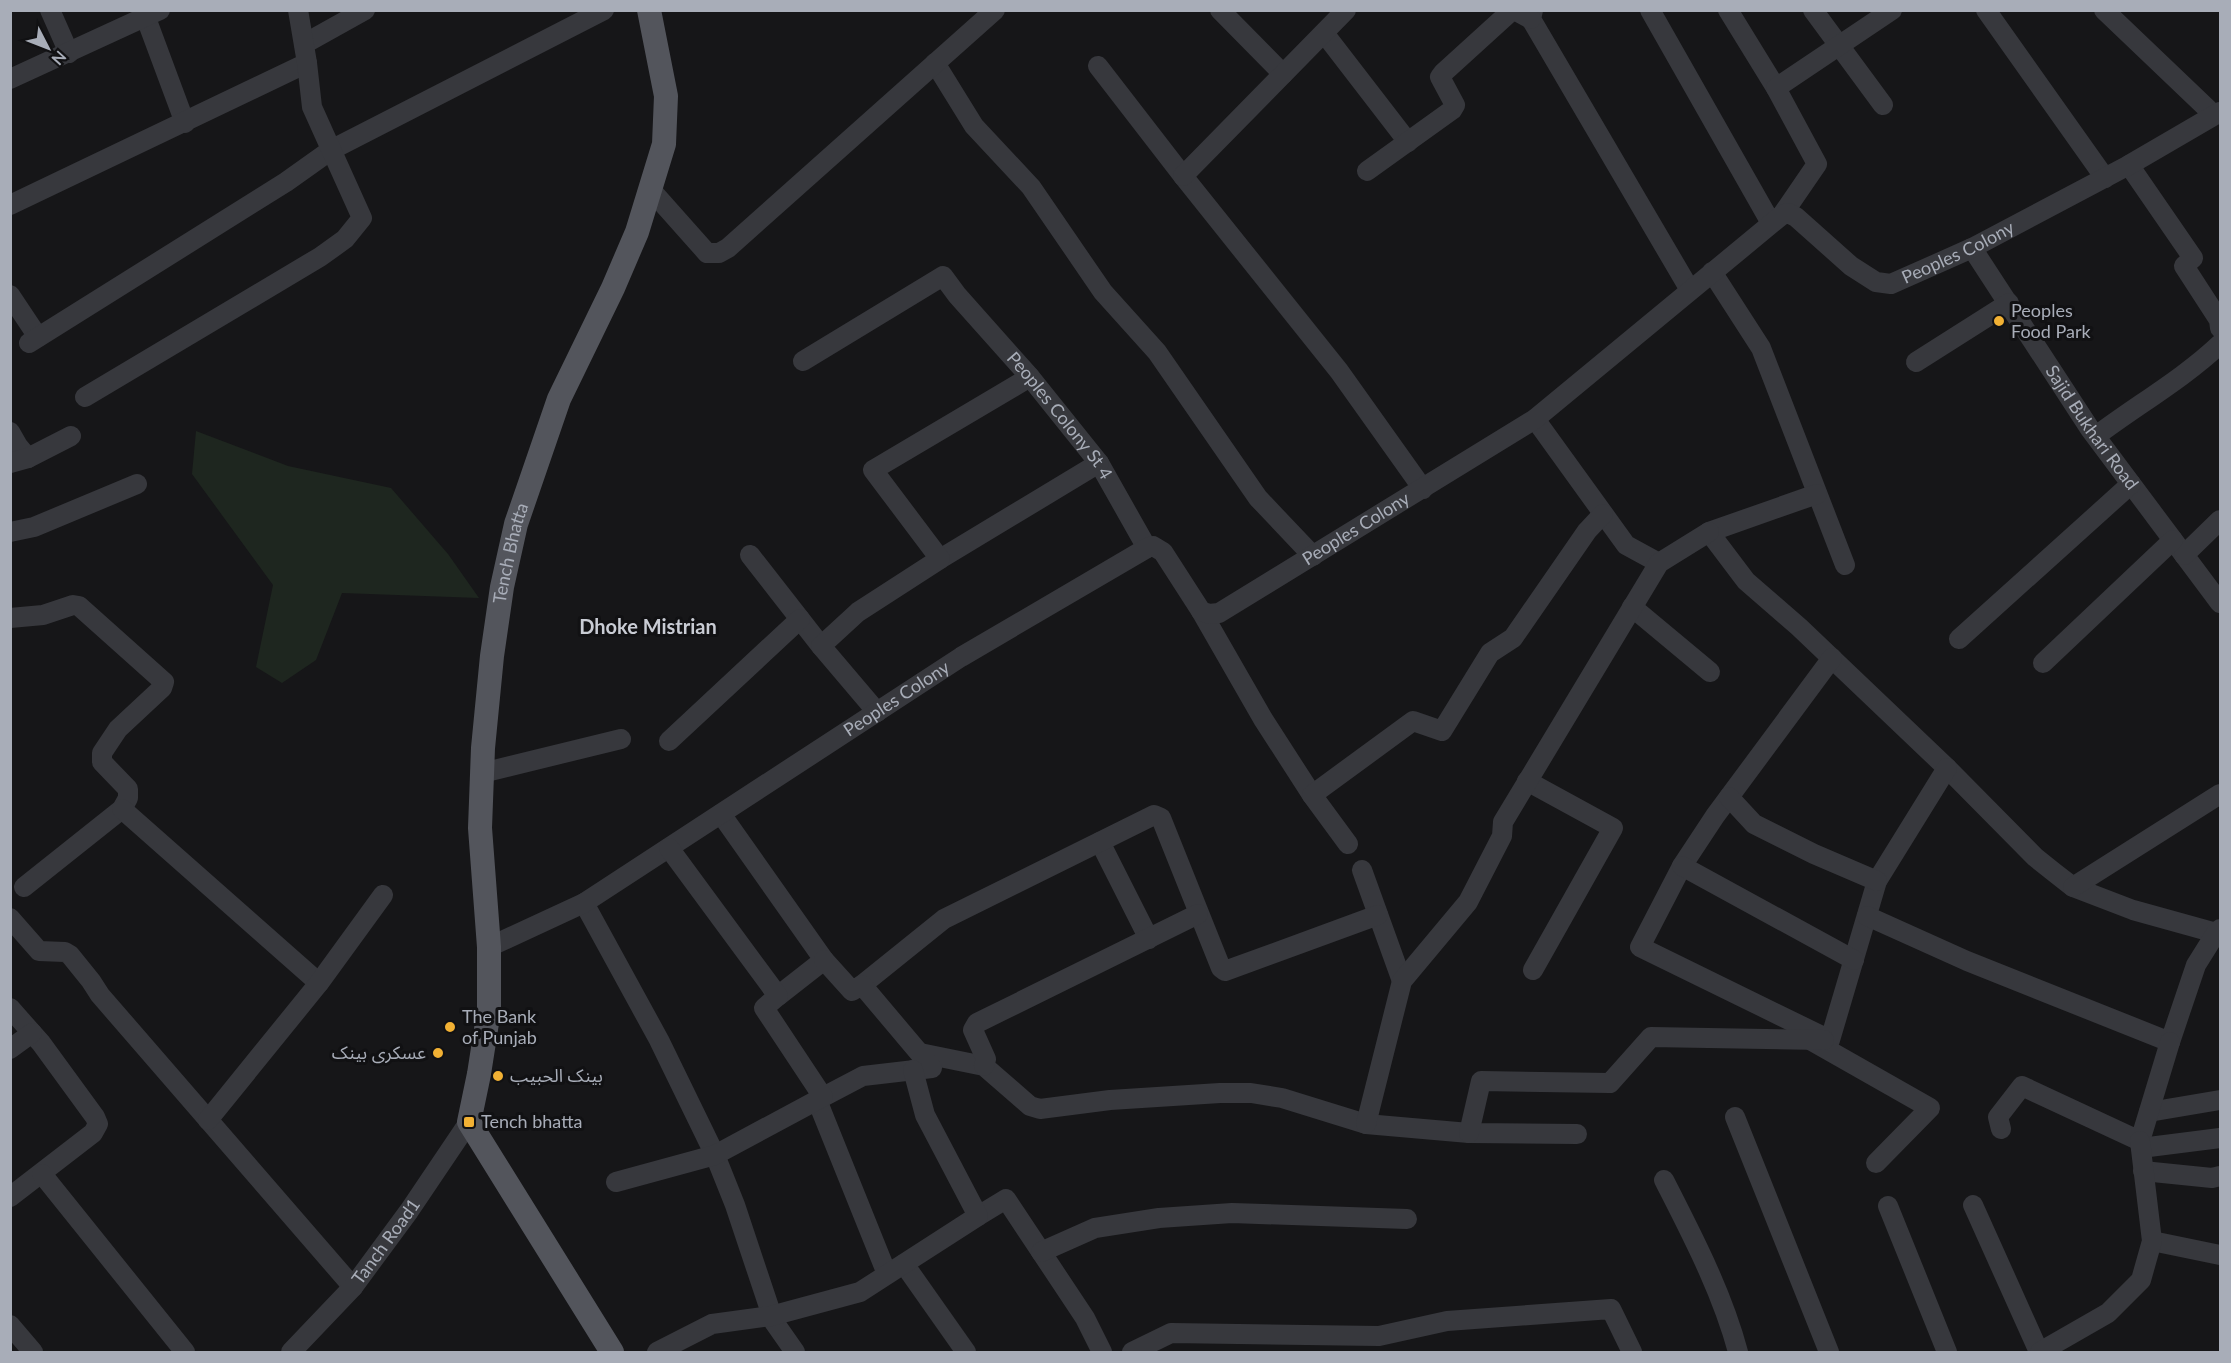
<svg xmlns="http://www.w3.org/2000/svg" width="2231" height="1363" viewBox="0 0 2231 1363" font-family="Lato,'Noto Sans Arabic',sans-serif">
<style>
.green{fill:#1e261f}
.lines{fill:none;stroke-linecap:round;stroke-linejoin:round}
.minor{stroke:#37383d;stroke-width:20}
.major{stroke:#53555c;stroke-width:24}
.poi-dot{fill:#f2b134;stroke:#111113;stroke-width:2}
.labels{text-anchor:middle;stroke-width:6;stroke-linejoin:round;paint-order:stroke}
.street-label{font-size:18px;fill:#a8adb8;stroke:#111113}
.poi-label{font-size:18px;fill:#a8adb8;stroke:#111113;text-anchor:start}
.neighbourhood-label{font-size:20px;font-weight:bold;fill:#c9ccd4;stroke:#111113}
</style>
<rect width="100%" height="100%" fill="#161618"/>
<path class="green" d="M196,431L288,466L391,488L448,554L479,598L342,593L316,660L282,683L256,667L273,585L192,474Z"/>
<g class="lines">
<g class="minor">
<path d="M50,10L69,53"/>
<path d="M1220,10L1283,74"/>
<path d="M1533,10L1531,19L1690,290"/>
<path d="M1650,10L1771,223"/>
<path d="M1728,10L1776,88"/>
<path d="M1813,10L1883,105"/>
<path d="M1986,10L2105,178"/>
<path d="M2104,10L2214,115"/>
<path d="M146,18L185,123"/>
<path d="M1324,33L1408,142"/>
<path d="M304,44L365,10"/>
<path d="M935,63L974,126L1031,187L1103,292L1157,352L1258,498L1313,556"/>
<path d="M1098,66L1183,176L1339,371L1423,489"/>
<path d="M10,79L160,10"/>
<path d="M2129,165L2193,258L2184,266L2219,320L2220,328"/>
<path d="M1367,171L1452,110L1455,105L1440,77L1443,73L1509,13L1516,11L1531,19"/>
<path d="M1183,176L1346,10"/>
<path d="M651,190L707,253H719L728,248L995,10"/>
<path d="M10,205L307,63"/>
<path d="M1782,215L1817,164L1776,88L1892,10"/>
<path id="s1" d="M1972,248L2090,429L2220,603"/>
<path d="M1712,272L1761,348L1845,565"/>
<path d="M10,295L38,337"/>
<path d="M29,343L286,182L331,150L604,10"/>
<path id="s2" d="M803,361L943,276L957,295L1030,377L1099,463L1147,548"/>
<path d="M1916,362L2009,303"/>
<path d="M85,397L320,257L345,239L362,218L312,107L307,63L298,10"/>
<path d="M1535,419L1626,545L1659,563"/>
<path d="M10,432L18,446L28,458"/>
<path d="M2096,436C2137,405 2183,379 2220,344"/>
<path d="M10,463L28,458L71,436"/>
<path d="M1817,494L1709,532L1746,581L1799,627L1947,768L2035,857L2055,873L2073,887L2133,910L2216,933"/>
<path d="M10,532L34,527L137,484"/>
<path d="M750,555L821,646"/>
<path d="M2184,555L2220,520"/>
<path d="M940,559L1099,463"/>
<path d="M1632,607L1710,672"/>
<path d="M1201,611L1263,719L1312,795"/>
<path d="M10,618L43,615L73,605L79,606L164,682L162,688L118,729L102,753V762L128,789V798L122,809L24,887"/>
<path d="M1959,639L2131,484"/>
<path d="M1832,658L1715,816L1682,866L1640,947L1830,1040L1877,881L1947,768"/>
<path d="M2043,663L2173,540"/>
<path d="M877,712L821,646L858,612L940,559L873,470L1030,377"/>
<path d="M669,741L800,619"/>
<path d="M482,773L621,739"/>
<path d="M1527,781L1613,828L1533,970"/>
<path d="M1729,797L1754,824L1814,854L1877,881"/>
<path d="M122,809L319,983"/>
<path d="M721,814L824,960L778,996"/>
<path d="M1100,842L1149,939"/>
<path d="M1348,844L1312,795L1413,721L1442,731L1490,653L1513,638L1587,531L1603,514"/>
<path d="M1682,866L1854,960"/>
<path d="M1362,870L1402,981"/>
<path d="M2073,887L2220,794"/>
<path d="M584,903L659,1040L715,1155L735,1205L774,1322L795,1352"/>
<path d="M1867,916L1967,961L2170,1042L2196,965L2216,933L2220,929"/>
<path d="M10,918L39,951L65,952L70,955L91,981L100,995L353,1287"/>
<path id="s3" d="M489,947L584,903L961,657L1147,548L1153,546L1163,552L1201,611L1209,614L1219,613L1535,419L1782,215L1788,213L1796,217L1851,266L1876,282L1891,284L1972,248L2129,165L2220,112"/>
<path d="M862,985L944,919L1154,815L1161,818L1221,968L1225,971L1378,915"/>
<path d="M10,1008L41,1043L95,1117L98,1124L93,1133L10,1197"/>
<path d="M1812,1041L1930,1108L1876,1163"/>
<path d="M10,1049L32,1033"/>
<path d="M920,1053L984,1066L1030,1106L1040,1109L1110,1100L1220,1093H1251L1282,1098L1366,1124L1469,1133L1577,1134"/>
<path d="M984,1066L986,1059L973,1030L977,1023L1198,914"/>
<path d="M823,1097L863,1076L932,1068L862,985L852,991L824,960"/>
<path d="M817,1100L887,1274"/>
<path d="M2149,1112L2220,1100"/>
<path d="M1735,1117L1829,1352"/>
<path d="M208,1120L319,983L383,895"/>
<path d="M1366,1124L1402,981L1468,902L1502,836L1503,822L1659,563L1709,532"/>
<path d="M2001,1129L1998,1117L2022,1086L2140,1141L2170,1042"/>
<path d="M1469,1133L1481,1081L1610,1083L1651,1037L1824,1040"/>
<path d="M2141,1148L2220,1138"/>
<path d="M2143,1171L2212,1178L2220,1176"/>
<path d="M42,1174L185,1352"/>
<path d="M1664,1180C1692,1235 1722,1292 1738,1352"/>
<path d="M616,1182L715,1155L823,1097L764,1008L778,996L669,848"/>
<path d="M1973,1205L2039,1352"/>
<path d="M1888,1206L1947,1352"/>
<path d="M978,1216L1006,1199L1085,1318L1102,1352"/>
<path d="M2152,1241L2220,1255"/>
<path d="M1041,1252L1095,1228L1159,1218L1232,1213L1407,1219"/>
<path d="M904,1264L966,1352"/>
<path d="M10,1325L33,1352"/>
<path id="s4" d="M291,1352L353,1287L409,1211L469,1122"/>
<path d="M657,1352L712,1324L771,1316L860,1292L978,1216L925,1115L913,1070"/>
<path d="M1132,1352L1171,1333L1379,1336L1447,1321L1611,1309L1632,1352"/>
<path d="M2040,1352L2108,1313L2141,1280L2152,1241L2140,1141"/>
</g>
<path class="major" id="s5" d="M612,1352L469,1122L479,1074L489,1010V947L480,828L483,748L492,656L502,587L516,524L559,399L613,288L637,232L664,144L666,96L649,10"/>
</g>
<g class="poi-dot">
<circle cx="1999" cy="321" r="6"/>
<circle cx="450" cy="1027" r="6"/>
<circle cx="438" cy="1053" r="6"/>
<circle cx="498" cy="1076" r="6"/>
<rect x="463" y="1116" width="12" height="12" rx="3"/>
</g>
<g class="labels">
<g class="street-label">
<text dy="6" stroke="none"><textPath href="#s3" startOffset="1776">Peoples Colony</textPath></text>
<text dy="6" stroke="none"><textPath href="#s2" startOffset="346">Peoples Colony St 4</textPath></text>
<text dy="6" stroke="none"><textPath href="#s1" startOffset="216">Sajid Bukhari Road</textPath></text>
<text dy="6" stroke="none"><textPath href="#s3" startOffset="1038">Peoples Colony</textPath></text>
<text dy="6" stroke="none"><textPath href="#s5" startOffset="844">Tench Bhatta</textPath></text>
<text dy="6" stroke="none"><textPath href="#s3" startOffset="478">Peoples Colony</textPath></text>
<text dy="6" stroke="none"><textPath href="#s4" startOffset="146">Tanch Road1</textPath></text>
</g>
<g class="poi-label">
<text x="2011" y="317">Peoples<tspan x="2011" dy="21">Food Park</tspan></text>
<text x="462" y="1023">The Bank<tspan x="462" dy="21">of Punjab</tspan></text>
<text x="426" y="1059" text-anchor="end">عسکری بینک</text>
<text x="510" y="1082">بينک الحبيب</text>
<text x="481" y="1128">Tench bhatta</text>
</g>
<g class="neighbourhood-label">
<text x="648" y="634">Dhoke Mistrian</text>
</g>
</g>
<rect width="2231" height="1363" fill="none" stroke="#a8adb8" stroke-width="24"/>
<g transform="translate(48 48) rotate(132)" stroke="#111113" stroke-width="4.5" paint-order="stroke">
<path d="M0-4.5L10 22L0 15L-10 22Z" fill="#a8adb8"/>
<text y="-9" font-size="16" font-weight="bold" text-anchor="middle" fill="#a8adb8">N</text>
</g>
</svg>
